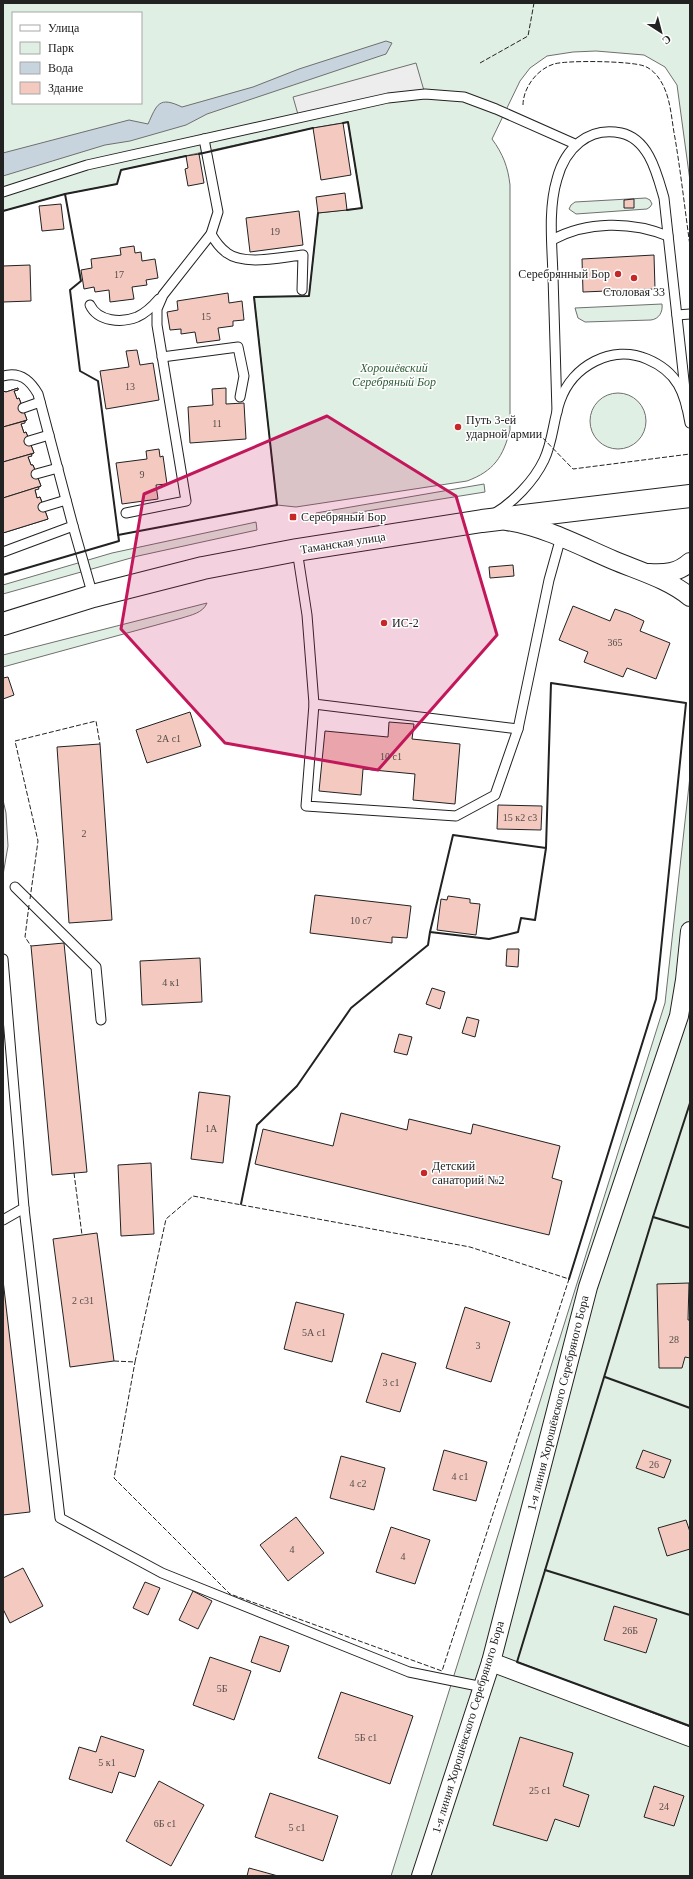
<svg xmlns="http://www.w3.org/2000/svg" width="693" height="1879" viewBox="0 0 693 1879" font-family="Georgia,serif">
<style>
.green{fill:#e0efe3;stroke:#6f6f6f;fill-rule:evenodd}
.parking{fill:#ededed;stroke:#6f6f6f}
.water{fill:#c7d3dd;stroke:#6f6f6f}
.building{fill:#f3c9c0;stroke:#222}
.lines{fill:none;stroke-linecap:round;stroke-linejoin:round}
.lane-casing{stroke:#222;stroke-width:11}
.street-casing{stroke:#222;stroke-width:20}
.secondary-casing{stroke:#222;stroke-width:24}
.lane{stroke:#fff;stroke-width:9}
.street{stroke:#fff;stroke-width:18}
.secondary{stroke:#fff;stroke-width:22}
.fence{stroke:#222;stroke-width:1;stroke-dasharray:5 2;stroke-linecap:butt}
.wall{stroke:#222;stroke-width:2}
.marked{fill:#c2185b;fill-opacity:0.2;stroke:#c2185b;stroke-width:3;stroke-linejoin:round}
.poi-dot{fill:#c62828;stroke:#fff;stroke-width:1.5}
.labels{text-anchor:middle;stroke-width:3;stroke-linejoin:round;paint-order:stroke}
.number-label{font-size:10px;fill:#564c4a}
.poi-label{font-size:12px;fill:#222;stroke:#fff;text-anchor:start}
.park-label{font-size:12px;font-style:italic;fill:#2f5e38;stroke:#fff}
.street-label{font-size:12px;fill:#222;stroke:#fff}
</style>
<rect width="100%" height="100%" fill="#fff"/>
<g class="green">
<path d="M3,3H690V181L677,85L665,67L644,55L596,51L573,52L547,56L530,68L520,81L492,139C503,154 508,167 510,185V430C503,457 494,471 467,481L296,507L277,505L254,297L309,296L318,213L362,208L348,122L313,128L121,170L117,184L65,194L3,211ZM13,13H141V103H13Z"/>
<path d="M646,198L650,200L652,204L650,207L647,209L576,214L569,209L571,205L575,202Z"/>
<path d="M662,304C663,312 659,319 651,320L585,322L578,318L575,308Z"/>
<circle cx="618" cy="421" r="28"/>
<path d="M484,484L485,492L317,519L316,513Z"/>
<path d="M256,522L257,530L138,556L3,594V585L112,553Z"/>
<path d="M207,603C203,613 191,615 182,618L3,667V655Z"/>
<path d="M690,776V1876H391L665,1003Z"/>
</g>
<g class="parking">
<path d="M416,63L425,94L299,118L293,97Z"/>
<path d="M3,800L6,813L8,846L3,875Z"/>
</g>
<path class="water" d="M386,41L392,43L386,54L207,114L186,125L130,141L105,145L3,176V153L129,120L148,124C157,104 159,96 182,107L253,87L299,69Z"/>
<g class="building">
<path d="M343,123L351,175L321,180L313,128Z"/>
<path d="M199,154L204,183L188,186L185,169L188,168L186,156Z"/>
<path d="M345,193L347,210L318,213L316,197Z"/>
<path d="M634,199V208H624V200Z"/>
<path d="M61,204L64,229L42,231L39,206Z"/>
<path d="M299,211L303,245L250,252L246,218Z"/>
<path d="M134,246L135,253L141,252L142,261L155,259L158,278L146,280L147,285L132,287L134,299L110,302L109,290L95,292L94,287L84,289L81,270L92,268L91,259L121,255L120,248Z"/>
<path d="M654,255L655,289L583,292L582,259Z"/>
<path d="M30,265L31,301L3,302V266Z"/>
<path d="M228,293L229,303L242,301L244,320L233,321V326L218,328L220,340L197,343L195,332L181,334V329L170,330L167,312L178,310L177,301Z"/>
<path d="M137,350L140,365L153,363L159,400L106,409L100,371L129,367L126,351Z"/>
<path d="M18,388V390L14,391L17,399L19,398L27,420L21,424L24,433L26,432L34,453L28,457L31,465H33L41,486L35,490L37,498L40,497L48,519L3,533V391L6,392Z"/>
<path d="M18,388V390L14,391L17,399L19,398L27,420L3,427V391L6,392Z"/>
<path d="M226,388V404L244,403L246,439L190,443L188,407L213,405L212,389Z"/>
<path d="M25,421V423L21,424L24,433L26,432L34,453L3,462V427Z"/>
<path d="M159,449L160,457L163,456L167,484L156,485L158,499L122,504L116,463L147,459L146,451Z"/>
<path d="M31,454L32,456L28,457L31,465H33L41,486L3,498V462Z"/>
<path d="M38,487L39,489L35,490L37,498L40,497L48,519L3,533V498Z"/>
<path d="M513,565L514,576L490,578L489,567Z"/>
<path d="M573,606L610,621L615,609L629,614L644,621L640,631L670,643L656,679L627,668L623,677L584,662L588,652L559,640Z"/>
<path d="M8,677L14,695L3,699V678Z"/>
<path d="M190,712L201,746L147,763L136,730Z"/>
<path d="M389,722L414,724L412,739L460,744L455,804L413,800L415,774L363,769L361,795L319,791L325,731L388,737Z"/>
<path d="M100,744L112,920L69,923L57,747Z"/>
<path d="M498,805L542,806L541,830L497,829Z"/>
<path d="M315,895L411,906L407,938L392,937V943L310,933Z"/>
<path d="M448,896L470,899V903L480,904L476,935L437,930L441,899L447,900Z"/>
<path d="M64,943L87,1172L52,1175L31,946Z"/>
<path d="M507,949H519L518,967L506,966Z"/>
<path d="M200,958L202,1002L142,1005L140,961Z"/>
<path d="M432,988L445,992L440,1009L426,1004Z"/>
<path d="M467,1017L479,1020L475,1037L462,1033Z"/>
<path d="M399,1034L412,1037L407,1055L394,1052Z"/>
<path d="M199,1092L230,1096L223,1163L191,1159Z"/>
<path d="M341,1113L407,1130L409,1119L471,1134L473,1124L560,1146L552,1178L562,1181L549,1235L255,1164L263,1129L333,1146Z"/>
<path d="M151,1163L154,1234L121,1236L118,1165Z"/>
<path d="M97,1233L114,1361L70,1367L53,1239Z"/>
<path d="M3,1280L30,1512L3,1515Z"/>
<path d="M689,1283L688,1320H690V1358L685,1357L682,1368H659L657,1284Z"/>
<path d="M296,1302L344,1314L332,1362L284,1349Z"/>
<path d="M465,1307L510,1322L491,1382L446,1368Z"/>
<path d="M382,1353L416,1363L400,1412L366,1402Z"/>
<path d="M444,1450L487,1462L476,1501L433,1490Z"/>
<path d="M643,1450L671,1460L664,1478L636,1468Z"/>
<path d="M341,1456L385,1468L374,1510L330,1498Z"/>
<path d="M296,1517L324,1553L288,1581L260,1545Z"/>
<path d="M686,1520L690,1532V1549L667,1556L658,1528Z"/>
<path d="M391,1527L430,1540L415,1584L376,1572Z"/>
<path d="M23,1568L43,1606L10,1623L3,1609V1578Z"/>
<path d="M145,1582L160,1588L148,1615L133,1608Z"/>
<path d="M193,1591L212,1601L198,1629L179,1620Z"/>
<path d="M614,1606L657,1619L646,1653L604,1640Z"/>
<path d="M260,1636L289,1646L280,1672L251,1662Z"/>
<path d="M210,1657L251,1671L234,1720L193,1705Z"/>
<path d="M341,1692L413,1716L390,1784L318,1758Z"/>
<path d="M101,1736L144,1750L135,1777L119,1772L112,1793L69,1779L79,1747L96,1752Z"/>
<path d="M520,1737L573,1753L563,1786L589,1795L579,1827L555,1819L547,1841L493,1825Z"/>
<path d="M159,1781L204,1805L171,1866L126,1841Z"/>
<path d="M654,1786L684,1796L674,1826L644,1817Z"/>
<path d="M270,1793L338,1816L323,1861L255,1837Z"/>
<path d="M249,1868L278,1876H247Z"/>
</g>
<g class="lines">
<defs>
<g id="lane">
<path d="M3,192L87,165L388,98L425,94L464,97L496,109L575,144"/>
<path d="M211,234C215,241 220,248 227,253C244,266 282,257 303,255L302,290"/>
<path d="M552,240C587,221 631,221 668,236"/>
<path d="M90,305C98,322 122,323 137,317C146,313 153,306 159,299"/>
<path d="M677,315L690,314"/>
<path d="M162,357L238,347L244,376L240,397"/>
<path d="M3,376C20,371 30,380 38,394L73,526L3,552"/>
<path d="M23,408L40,402"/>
<path d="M557,412C556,367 554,321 553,276C552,244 548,209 557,179C565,149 588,126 621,133C649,139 657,174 664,198L687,408"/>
<path d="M29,441L49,435"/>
<path d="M36,474L58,468"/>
<path d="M43,507L66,500"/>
<path d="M126,513L186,501L157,325V309L163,295L211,234L218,212L204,139"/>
<path d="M492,515C513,503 534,481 544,460C553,441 553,421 560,401C572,366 612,344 647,359C678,372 685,393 690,423"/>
<path d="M73,526L93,596"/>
<path d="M297,550L307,615L314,704L518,729L549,580L561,537"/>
<path d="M314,704L306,806L456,816L495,795L518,729"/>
<path d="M15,887L96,967L101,1020"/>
<path d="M3,959L24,1208L3,1220"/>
<path d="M24,1208L60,1518L162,1573L409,1672L483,1687"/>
</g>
<g id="street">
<path d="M507,521C545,527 578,545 613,560C639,571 668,579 690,597"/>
<path d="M649,573C665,574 678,573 690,562"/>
<path d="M491,1662L690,1737"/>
<path d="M421,1876L491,1662L588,1287L679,1016L685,980L690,931"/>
</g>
<path id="secondary" d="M3,624L93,596L203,568L297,550L482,521L690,496"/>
</defs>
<use href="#lane" class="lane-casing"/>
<use href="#street" class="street-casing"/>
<use href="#secondary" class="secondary-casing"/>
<use href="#lane" class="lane"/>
<use href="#street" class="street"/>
<use href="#secondary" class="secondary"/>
<g class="fence">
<path d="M480,63L528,36L534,3"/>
<path d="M523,105C523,88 537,69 554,64C567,60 631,61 644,66C650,68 655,73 658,77C671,94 671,118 675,138C681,174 685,210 690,246"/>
<path d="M538,433L573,469L690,454"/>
<path d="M30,899L38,841L15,741L96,721L100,744"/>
<path d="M29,905L25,937L31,946"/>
<path d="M74,1173L82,1235"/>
<path d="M114,1361L135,1362L166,1219L193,1196L470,1247L569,1279L442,1671L230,1594L114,1478L135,1362"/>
</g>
<g class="wall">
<path d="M343,123L348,122L362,208L347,210"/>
<path d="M199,154L313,128"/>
<path d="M3,211L65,194L117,184L121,170L186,156"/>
<path d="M118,535L277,505L254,297L309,296L318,213"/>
<path d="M3,575L119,541L98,381L80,371L70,290L81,281L65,194"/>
<path d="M546,848L453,835L430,932L489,939L518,932L521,918L535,920L546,848L551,683L686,703L656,999L569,1279"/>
<path d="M690,1103L653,1217L517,1662L690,1726"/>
<path d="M241,1204L257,1125L297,1086L351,1008L428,945L430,932"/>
<path d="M653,1217L690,1228"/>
<path d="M605,1377L690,1408"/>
<path d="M545,1570L690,1615"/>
</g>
</g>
<path class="marked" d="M327,416L456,496L497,635L378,770L225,743L121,629L144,494Z"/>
<g class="poi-dot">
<circle cx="618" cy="274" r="4"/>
<circle cx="634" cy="278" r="4"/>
<circle cx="458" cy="427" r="4"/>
<rect x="289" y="513" width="8" height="8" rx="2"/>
<circle cx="384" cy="623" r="4"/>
<circle cx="424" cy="1173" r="4"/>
</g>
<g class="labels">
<g class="number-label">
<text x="275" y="235">19</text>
<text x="119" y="278">17</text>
<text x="206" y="320">15</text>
<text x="130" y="390">13</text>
<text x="217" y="427">11</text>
<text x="142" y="478">9</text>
<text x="615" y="646">365</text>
<text x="169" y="742">2А с1</text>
<text x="391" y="760">10 с1</text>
<text x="520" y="821">15 к2 с3</text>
<text x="84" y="837">2</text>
<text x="361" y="924">10 с7</text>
<text x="171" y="986">4 к1</text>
<text x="211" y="1132">1А</text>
<text x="83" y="1304">2 с31</text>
<text x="314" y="1336">5А с1</text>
<text x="674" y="1343">28</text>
<text x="478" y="1349">3</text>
<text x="391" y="1386">3 с1</text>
<text x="654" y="1468">26</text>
<text x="460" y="1480">4 с1</text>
<text x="358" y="1487">4 с2</text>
<text x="292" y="1553">4</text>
<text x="403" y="1560">4</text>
<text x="630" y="1634">26Б</text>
<text x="222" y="1692">5Б</text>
<text x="366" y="1741">5Б с1</text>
<text x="107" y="1766">5 к1</text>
<text x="540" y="1794">25 с1</text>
<text x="664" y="1810">24</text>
<text x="165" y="1827">6Б с1</text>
<text x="297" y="1831">5 с1</text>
</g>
<g class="poi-label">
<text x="610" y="278" text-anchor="end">Серебрянный Бор</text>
<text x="634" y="296" text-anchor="middle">Столовая 33</text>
<text x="466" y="424">Путь 3-ей<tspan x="466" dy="14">ударной армии</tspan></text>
<text x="301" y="521">Серебряный Бор</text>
<text x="392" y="627">ИС-2</text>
<text x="432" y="1170">Детский<tspan x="432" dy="14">санаторий №2</tspan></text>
</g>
<g class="park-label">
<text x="394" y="372">Хорошёвский<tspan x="394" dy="14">Серебряный Бор</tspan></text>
</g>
<g class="street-label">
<text transform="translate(343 543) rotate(-9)" y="4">Таманская улица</text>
<text transform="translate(558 1403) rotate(-76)" y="4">1-я линия Хорошёвского Серебряного Бора</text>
<text transform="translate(468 1727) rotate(-73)" y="4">1-я линия Хорошёвского Серебряного Бора</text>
</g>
</g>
<rect width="693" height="1879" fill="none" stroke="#222222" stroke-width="8"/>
<rect x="12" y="12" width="130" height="92" fill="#ffffff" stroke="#a7a7a7"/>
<rect x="20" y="25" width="20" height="6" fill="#ffffff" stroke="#a7a7a7"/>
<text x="48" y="32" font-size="12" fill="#222222">Улица</text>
<rect x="20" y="42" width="20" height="12" fill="#e0efe3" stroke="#a7a7a7"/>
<text x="48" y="52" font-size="12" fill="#222222">Парк</text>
<rect x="20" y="62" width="20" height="12" fill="#c7d3dd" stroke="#a7a7a7"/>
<text x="48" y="72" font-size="12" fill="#222222">Вода</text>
<rect x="20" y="82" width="20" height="12" fill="#f3c9c0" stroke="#a7a7a7"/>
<text x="48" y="92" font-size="12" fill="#222222">Здание</text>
<g transform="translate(661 32) rotate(144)" stroke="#ffffff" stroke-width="3" paint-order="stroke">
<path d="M0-3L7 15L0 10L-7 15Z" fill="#222222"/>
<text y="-6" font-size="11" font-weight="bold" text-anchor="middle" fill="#222222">С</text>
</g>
</svg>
